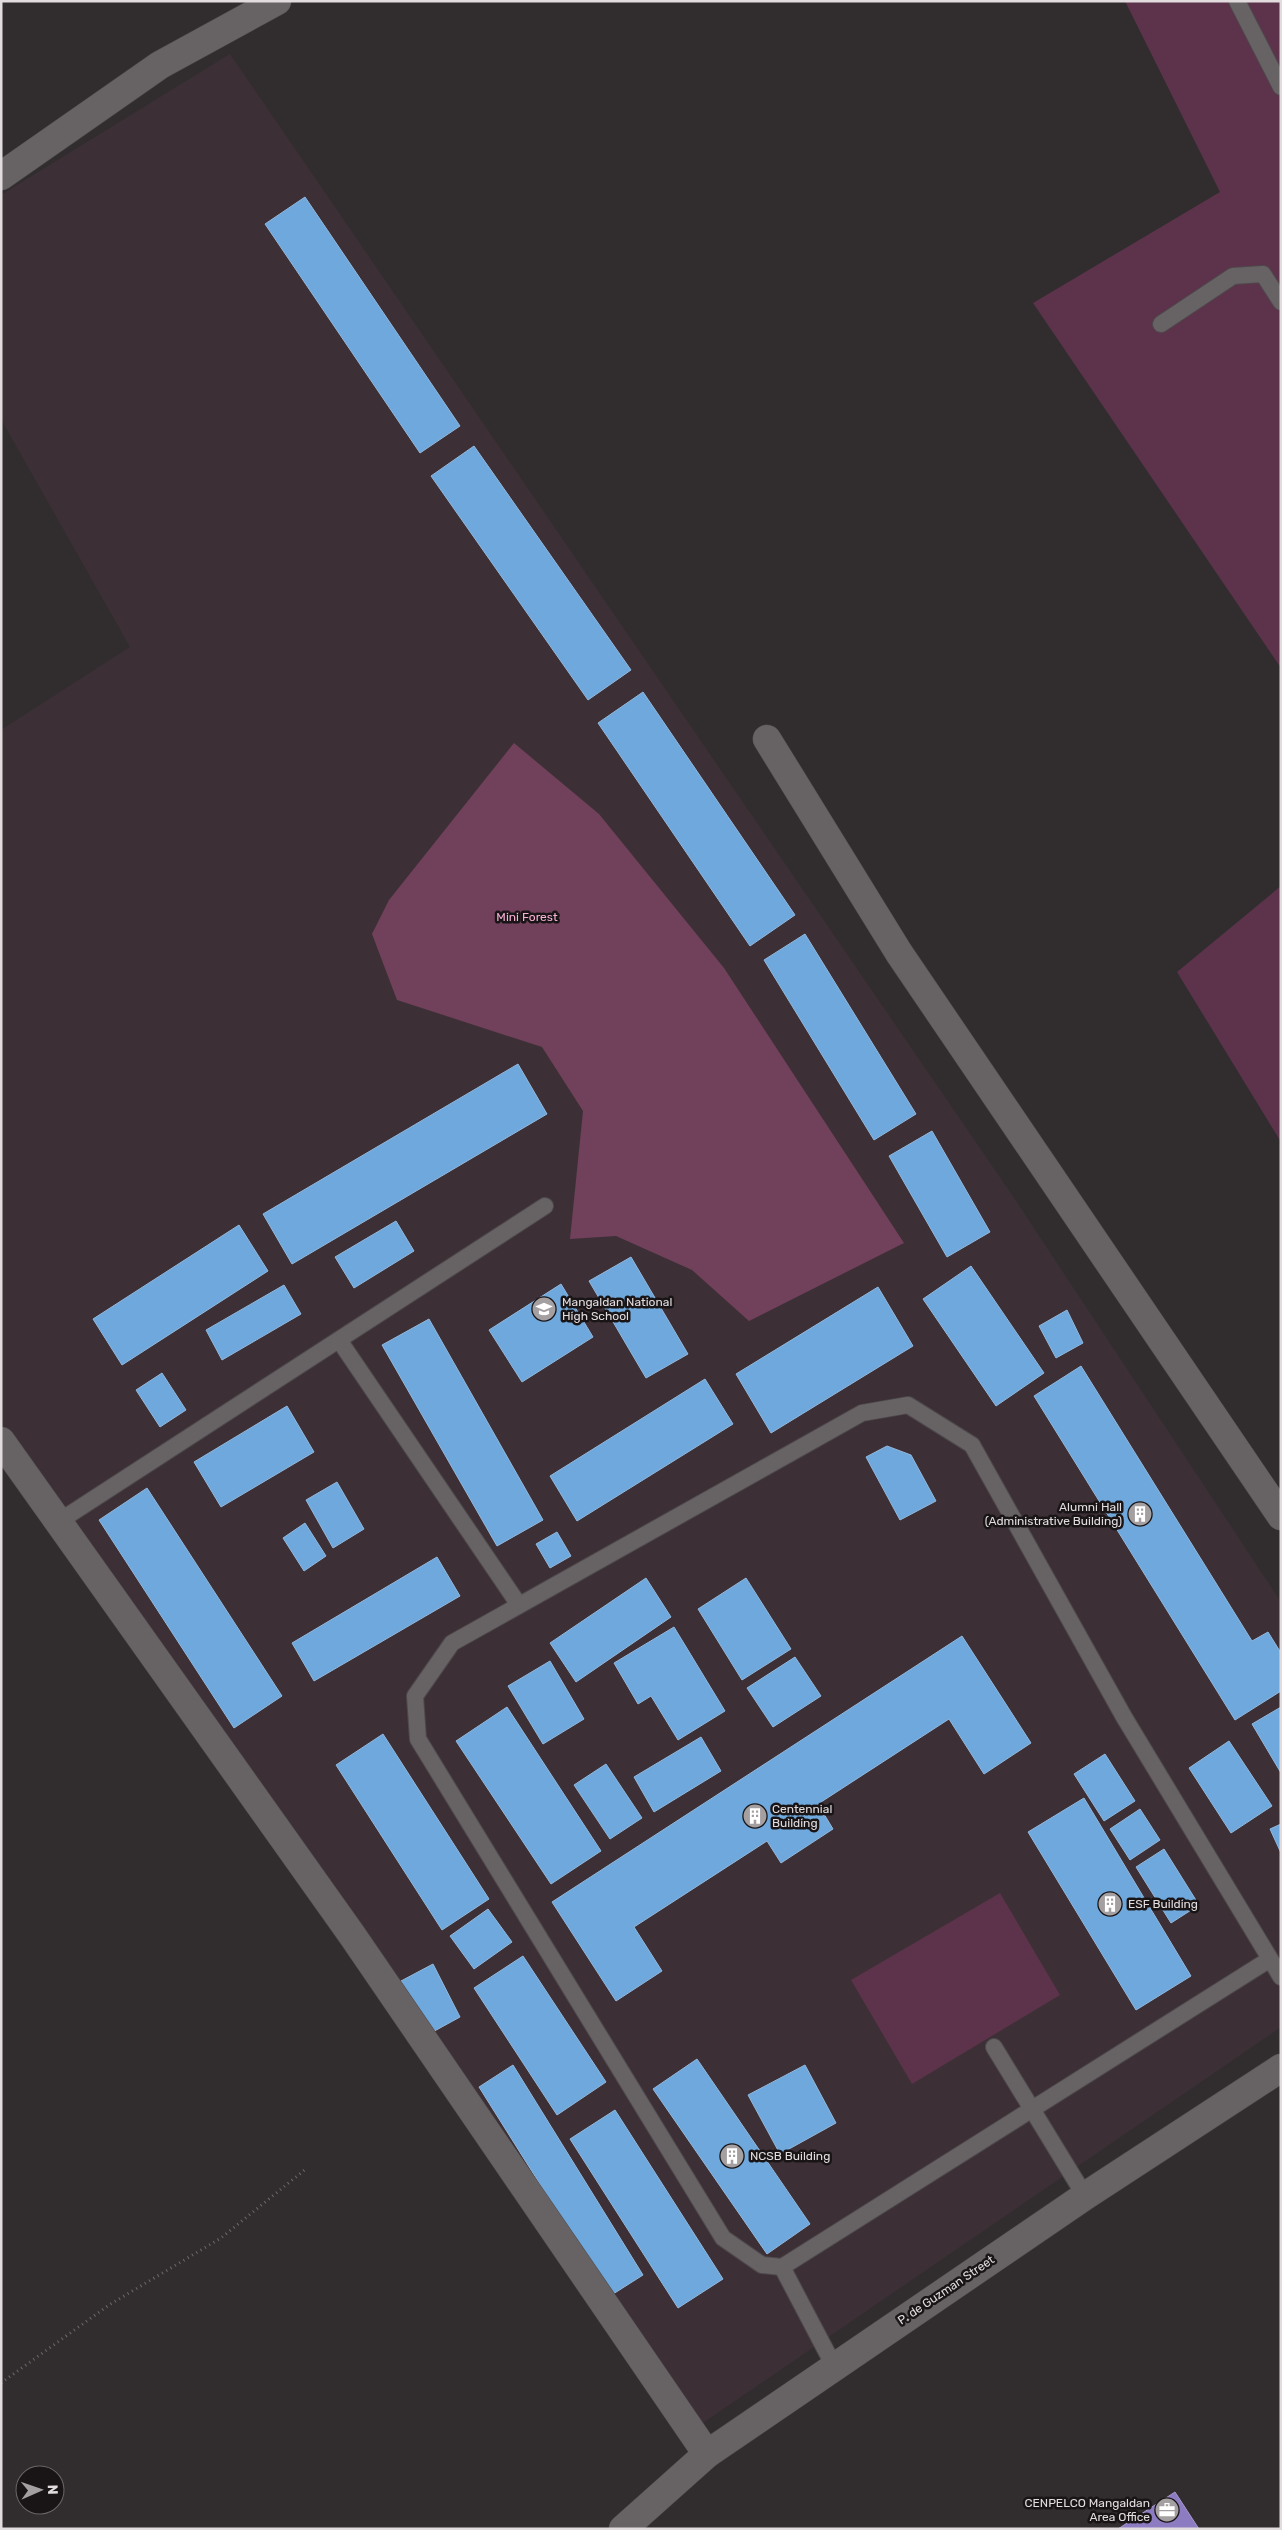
<svg xmlns="http://www.w3.org/2000/svg" width="1282" height="2530" viewBox="0 0 1282 2530" font-family="Rubik,sans-serif">
<style>
.built{fill:#3c3036}
.green{fill:#5c334a}
.forest{fill:#71405b}
.offices{fill:#8e7cc3;stroke:#a799cb}
.schools{fill:#6fa8dc;stroke:#92b8dd}
.lines{fill:none;stroke-linecap:round;stroke-linejoin:round}
.service-casing{stroke:#4e494c;stroke-width:18}
.minor-casing{stroke:#4e494c;stroke-width:29}
.path{stroke:#6d696b;stroke-width:3;stroke-dasharray:1 4;stroke-linecap:butt}
.service{stroke:#676365;stroke-width:16}
.minor{stroke:#676365;stroke-width:28}
.labels{text-anchor:middle;stroke-width:5;stroke-linejoin:round;paint-order:stroke}
.park-label{font-size:12px;fill:#fab3d8;stroke:#191517}
.poi-label{font-size:12px;fill:#e2dcdf;stroke:#191517;text-anchor:start}
.street-label{font-size:12px;fill:#e2dcdf;stroke:#191517}
</style>
<rect width="100%" height="100%" fill="#312d2f"/>
<path class="built" d="M230,54L1010,1192L1281,1602V2027L697,2427L1,1427V730L130,647L1,419V195Z"/>
<g class="green">
<path d="M1125,1H1281V668L1033,303L1220,192Z"/>
<path d="M1281,886V1142L1177,972Z"/>
<path d="M1000,1893L1060,1995L912,2084L851,1980Z"/>
</g>
<path class="forest" d="M514,743L599,814L724,968L904,1243L749,1321L692,1270L616,1236L570,1239L583,1111L542,1047L397,1000L372,934L389,900Z"/>
<path class="offices" d="M1175,2492L1199,2529H1118Z"/>
<g class="schools">
<path d="M305,197L460,426L420,453L265,224Z"/>
<path d="M474,446L631,670L588,700L431,476Z"/>
<path d="M643,692L795,915L750,946L598,723Z"/>
<path d="M805,934L916,1114L874,1140L764,960Z"/>
<path d="M518,1064L547,1114L292,1264L263,1214Z"/>
<path d="M932,1131L990,1232L947,1257L889,1156Z"/>
<path d="M396,1221L414,1251L354,1288L335,1257Z"/>
<path d="M239,1225L268,1271L122,1365L93,1319Z"/>
<path d="M631,1257L688,1354L646,1378L589,1281Z"/>
<path d="M971,1266L1044,1373L996,1406L923,1299Z"/>
<path d="M561,1284L593,1337L522,1382L489,1330Z"/>
<path d="M284,1285L301,1314L222,1360L206,1330Z"/>
<path d="M878,1287L913,1346L771,1433L736,1374Z"/>
<path d="M1067,1310L1083,1343L1056,1358L1039,1326Z"/>
<path d="M429,1319L543,1520L497,1546L382,1345Z"/>
<path d="M1081,1366L1252,1641L1268,1632L1281,1653V1691L1235,1720L1034,1396Z"/>
<path d="M162,1373L186,1410L160,1427L136,1390Z"/>
<path d="M705,1379L733,1424L577,1521L550,1476Z"/>
<path d="M287,1406L314,1452L221,1507L194,1462Z"/>
<path d="M887,1446L911,1455L936,1501L900,1520L866,1457Z"/>
<path d="M337,1482L364,1529L333,1548L306,1500Z"/>
<path d="M147,1488L282,1696L234,1728L99,1520Z"/>
<path d="M305,1523L326,1556L304,1571L283,1538Z"/>
<path d="M557,1532L571,1556L550,1568L536,1544Z"/>
<path d="M437,1557L460,1596L314,1681L292,1643Z"/>
<path d="M646,1578L671,1617L576,1682L550,1643Z"/>
<path d="M746,1578L791,1649L742,1680L698,1609Z"/>
<path d="M674,1627L725,1711L678,1740L651,1696L638,1704L614,1663Z"/>
<path d="M962,1636L1031,1743L984,1774L949,1719L818,1804L833,1829L781,1863L767,1841L634,1927L662,1971L616,2001L552,1902Z"/>
<path d="M795,1657L821,1696L773,1727L747,1688Z"/>
<path d="M550,1661L584,1719L543,1744L508,1686Z"/>
<path d="M507,1707L601,1851L551,1884L456,1741Z"/>
<path d="M1281,1707V1773L1252,1724Z"/>
<path d="M383,1734L489,1899L442,1930L336,1765Z"/>
<path d="M701,1737L721,1771L654,1812L634,1777Z"/>
<path d="M1229,1741L1272,1806L1231,1833L1189,1768Z"/>
<path d="M1105,1754L1135,1801L1104,1821L1074,1774Z"/>
<path d="M606,1764L642,1818L610,1839L574,1785Z"/>
<path d="M1084,1798L1191,1976L1136,2010L1028,1832Z"/>
<path d="M1140,1809L1160,1840L1130,1860L1110,1829Z"/>
<path d="M1281,1824V1853L1270,1829Z"/>
<path d="M1164,1849L1199,1905L1171,1923L1136,1867Z"/>
<path d="M488,1909L512,1942L474,1969L450,1936Z"/>
<path d="M523,1956L606,2082L557,2115L474,1988Z"/>
<path d="M433,1964L460,2017L429,2034L401,1981Z"/>
<path d="M697,2059L810,2224L767,2254L653,2089Z"/>
<path d="M513,2065L643,2275L610,2296L479,2087Z"/>
<path d="M805,2065L836,2123L780,2154L748,2095Z"/>
<path d="M615,2110L723,2279L678,2308L570,2139Z"/>
</g>
<g class="lines">
<defs>
<g id="service">
<path d="M1237,1L1281,87"/>
<path d="M1161,324L1233,276L1263,274L1281,302"/>
<path d="M339,1340L519,1605"/>
<path d="M58,1522L545,1206"/>
<path d="M1270,1959L782,2267L762,2265L723,2238L418,1739L415,1696L452,1643L862,1413L908,1405L972,1445L1124,1717L1281,1977"/>
<path d="M994,2047L1085,2196"/>
<path d="M782,2267L834,2366"/>
</g>
<g id="minor">
<path d="M1,176L160,65L277,1"/>
<path d="M767,739L899,953L1281,1516"/>
<path d="M1,1441L352,1935L707,2454"/>
<path d="M623,2529L707,2454L1085,2196L1281,2068"/>
</g>
</defs>
<use href="#service" class="service-casing"/>
<use href="#minor" class="minor-casing"/>
<path class="path" d="M1,2383L109,2305L221,2238L307,2168"/>
<use href="#service" class="service"/>
<use href="#minor" class="minor"/>
</g>
<defs>
<symbol id="school-disc" viewBox="-11 -11 22 22"><circle r="9.5" fill="#a49fa1" stroke="#191517"/><path d="M0-5L7-2L0 1L-7-2ZM-4 1L0 2.5L4 1V4Q0 6-4 4Z" fill="#fff"/></symbol>
<symbol id="building-disc" viewBox="-11 -11 22 22"><circle r="9.5" fill="#a49fa1" stroke="#191517"/><path d="M-4-6H4V6H1V3H-1V6H-4ZM-2.5-4.3h1.7v1.8h-1.7ZM.8-4.3h1.7v1.8H.8ZM-2.5-1h1.7V.8h-1.7ZM.8-1h1.7V.8H.8Z" fill="#fff"/></symbol>
<symbol id="office-disc" viewBox="-11 -11 22 22"><circle r="9.5" fill="#a49fa1" stroke="#191517"/><path d="M-6-3h4V-5.5h4V-3h4V5H-6ZM-1-4.5V-3h2v-1.5ZM-6 0V1H6V0Z" fill="#fff"/></symbol>
</defs>
<g fill-rule="evenodd">
<use href="#school-disc" x="530" y="1295" width="28" height="28"/>
<use href="#building-disc" x="1126" y="1500" width="28" height="28"/>
<use href="#building-disc" x="741" y="1802" width="28" height="28"/>
<use href="#building-disc" x="1096" y="1890" width="28" height="28"/>
<use href="#building-disc" x="718" y="2142" width="28" height="28"/>
<use href="#office-disc" x="1153" y="2496" width="28" height="28"/>
</g>
<g class="labels">
<g class="park-label">
<text x="527" y="921">Mini Forest</text>
</g>
<g class="poi-label">
<text x="562" y="1306">Mangaldan National<tspan x="562" dy="14">High School</tspan></text>
<text x="1122" y="1511" text-anchor="end">Alumni Hall<tspan x="1122" dy="14">(Administrative Building)</tspan></text>
<text x="772" y="1813">Centennial<tspan x="772" dy="14">Building</tspan></text>
<text x="1128" y="1908">ESF Building</text>
<text x="750" y="2160">NCSB Building</text>
<text x="1150" y="2507" text-anchor="end">CENPELCO Mangaldan<tspan x="1150" dy="14">Area Office</tspan></text>
</g>
<g class="street-label">
<text transform="translate(946 2290) rotate(-34)" y="4">P. de Guzman Street</text>
</g>
</g>
<rect width="1282" height="2530" fill="none" stroke="#e2dcdf" stroke-width="5"/>
<g transform="translate(40 2490) rotate(88)"><circle r="24" fill="#191517" stroke="#696567"/>
<path d="M0-4L9 19L0 12L-9 19Z" fill="#a49fa1"/>
<text y="-8" font-size="14" font-weight="bold" text-anchor="middle" fill="#e2dcdf">N</text>
</g>
</svg>
